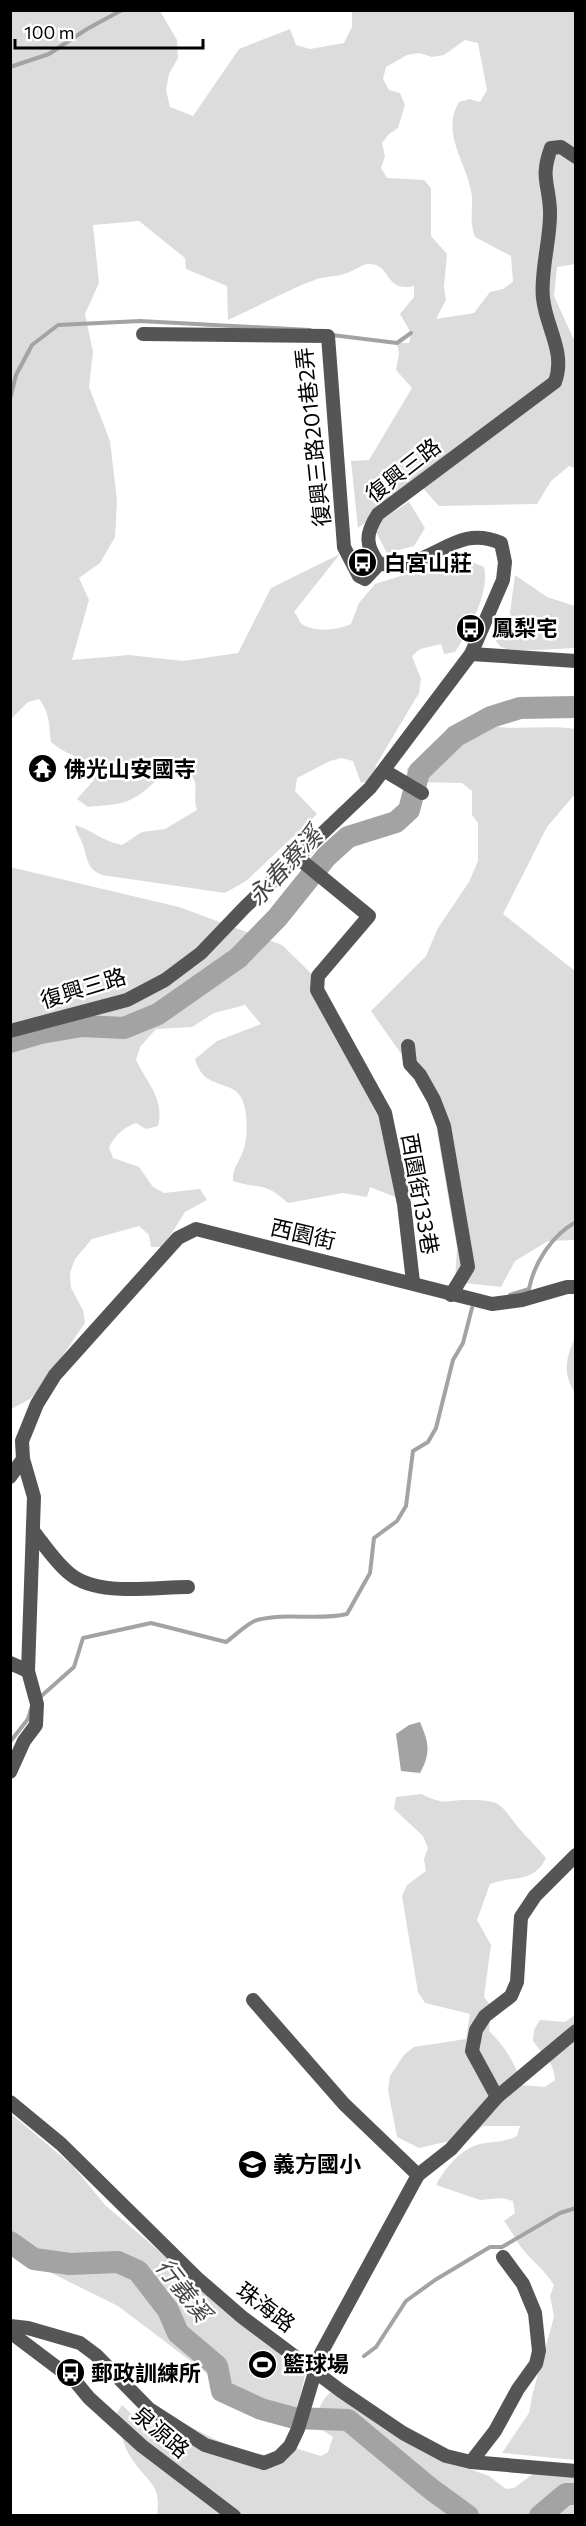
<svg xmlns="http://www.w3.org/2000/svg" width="586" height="2526" viewBox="0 0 586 2526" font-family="Commissioner,'Noto Sans TC',sans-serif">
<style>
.green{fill:#dcdcdc;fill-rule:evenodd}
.water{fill:#a3a3a3}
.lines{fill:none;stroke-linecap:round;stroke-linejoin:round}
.stream{stroke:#a3a3a3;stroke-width:4}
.river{stroke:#a3a3a3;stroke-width:22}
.minor{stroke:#555;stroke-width:14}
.labels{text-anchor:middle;stroke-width:5;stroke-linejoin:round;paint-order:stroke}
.street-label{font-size:22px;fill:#000;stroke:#fff}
.poi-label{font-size:22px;font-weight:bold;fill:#000;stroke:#fff;text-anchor:start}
.water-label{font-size:24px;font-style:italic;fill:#444;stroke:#fff}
</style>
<rect width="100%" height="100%" fill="#fff"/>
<g class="green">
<path d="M11,11H160L177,40L178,58L169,74L166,90L170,107L193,116L239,49L290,29L296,45L310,49L344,43L352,27V11H575V264L557,267L554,296L575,342V468L569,466L551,481L537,504L439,506L419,484L358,528L351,461L369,460L412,388L396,370L399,353L397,343H409L411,333L400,314L414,297V286C384,293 392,264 369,264C361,264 353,272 344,274C335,277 326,276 317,279C287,290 257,307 228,320L227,286L186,269L185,258L139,221L93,225L99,283L85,314L93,352L89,387L110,441L117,500L115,537L100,563L79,578L89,600L72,660L129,655L183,661L238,653L271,588L340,554L294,612C297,615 299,622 302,624C315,633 338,630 351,624L359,603L375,584L448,561L472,562L484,567C490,592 469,631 455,652L444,654L441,644L420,649L412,656L421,679L419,693L376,765L373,780L361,783L353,761L341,758L330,761L297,778L295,791L317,814L246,881L225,893L102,875C88,869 88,862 84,848C82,840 77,834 75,825C92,830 104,842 122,845L142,832L165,829L197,810C191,790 203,785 185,768C160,770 149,792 130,800C117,806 101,805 88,807L77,799L94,780C88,755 67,757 51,742C49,725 50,713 39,699L28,702L11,719ZM465,40L478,43L487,90L480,102L470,99L459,102C440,134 468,164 472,196C473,211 469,221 475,237L511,256L513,282L503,289L490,292L474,313L436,319L446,300L444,287L447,254L431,236V188L424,180L387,178L381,168L385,156L382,143L389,134L398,128L405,105L400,93L389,90L383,79L386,67L407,55L419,53L432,57L444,55Z"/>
<path d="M409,502L425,528L414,546L387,553L376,532L384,518Z"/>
<path d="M515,575L547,597L575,606V648L512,651L501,647L494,639L509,621Z"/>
<path d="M473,722C505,733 542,724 575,729V794L547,827L503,914L575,971V1240L548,1241L515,1261L501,1287L455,1282L457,1248L431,1096L371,1011L426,956L438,928L469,882L478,861V823L472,815V791L462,783L414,782L406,770L424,753L437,747L448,727Z"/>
<path d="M10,867L179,907L282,945L323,985L392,1112L408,1202L370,1187L367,1197L343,1193L288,1203C263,1180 260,1190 233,1181C232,1168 239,1163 243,1151C248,1139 248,1112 242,1099C233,1079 203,1091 195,1059L217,1041L261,1024L245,1005L214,1013L192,1027L156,1029L140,1047L136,1060C147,1083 165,1099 158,1126L146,1129L136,1123C122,1128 116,1135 109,1147L113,1158L139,1167L153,1187L164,1193L200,1189L207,1200L185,1212L163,1247H151L149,1235L139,1226L92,1239L75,1259L70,1273L71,1288L83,1310L85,1323L39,1390L30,1399L11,1409Z"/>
<path d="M575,1337V1393C562,1372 566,1359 575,1337Z"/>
<path d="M421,1794C449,1807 445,1799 470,1800C503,1800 500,1805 518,1827C527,1838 537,1847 546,1858C533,1884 514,1875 490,1884L477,1920L491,1945L484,1997L491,2006L489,2031C504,2045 517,2066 522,2085L545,2087L555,2080C554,2061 543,2056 533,2041L534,2030L540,2020L565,2022L575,2015V2460L502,2453L529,2413L533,2392L554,2317L550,2296L554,2285C544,2268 526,2257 517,2241C512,2234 510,2228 504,2221L515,2213L513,2201L502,2198L480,2200L436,2185C445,2168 462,2148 480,2144C493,2141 504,2143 517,2136L520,2126H483L472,2136L419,2148L397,2137L388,2090L390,2076L404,2055L414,2047L466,2039L470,2014L425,2003L418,1992L402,1896L407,1885L426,1871L424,1859L428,1848L423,1836L394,1809L396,1797Z"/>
<path d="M10,2113L73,2166L105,2205L305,2375L294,2425L231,2401L217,2381L118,2306L11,2253Z"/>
<path d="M331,2392L445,2460L489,2476L506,2489L514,2488L533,2474L575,2475V2515H157C162,2483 147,2483 132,2459C123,2446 120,2431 116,2415L122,2405L144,2426L176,2419C206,2435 264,2469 295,2448L321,2456L328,2452L333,2437L316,2426C317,2412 320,2401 331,2392Z"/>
</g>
<path class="water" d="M420,1722C429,1743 431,1753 420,1773L401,1771L396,1734L409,1725Z"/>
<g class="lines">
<g class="stream">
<path d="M10,67L49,54L87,29L122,10"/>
<path d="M332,335L397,343L411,333"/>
<path d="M10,399L16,375L32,345L58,325L140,321L310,330"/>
<path d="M510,1295L529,1289C534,1263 552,1235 576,1222"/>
<path d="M38,1699L74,1667L83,1638L151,1623L226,1642C235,1636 247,1623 257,1620C286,1612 318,1621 347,1614L370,1573L374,1538L397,1521L406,1506L413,1451L428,1442L436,1428L453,1360L463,1343L472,1308"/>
<path d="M10,1742L28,1719L31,1709"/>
<path d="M364,2356L376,2347L406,2301L435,2280L490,2247H502L560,2213L576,2208"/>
</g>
<g class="river">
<path d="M10,1042L41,1033L82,1026L124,1028L158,1014L238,958L277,918L326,857L348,837L396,822L409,810L419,772L456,736L491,717L520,708L576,707"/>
<path d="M10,2242L34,2259L70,2264L118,2262L138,2271L168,2310L178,2333L217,2366L222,2391L261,2409L294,2418L348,2420L431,2489L468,2516"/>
<path d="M540,2516L566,2494H576"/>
</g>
<g class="minor">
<path d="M143,334L328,336L344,547L359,576L365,579L379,564"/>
<path d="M471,654L576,661"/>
<path d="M385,771L422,793"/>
<path d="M297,857L369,916L318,976L317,990L385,1113L404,1204L413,1282"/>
<path d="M10,1031L127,1000L165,980L201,953L245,907L370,788L471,654L503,580L505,562L501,543C460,525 440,558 403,564C395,565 387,564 379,564C365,545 365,534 378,514L555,382C566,352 546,328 543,298C540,272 551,238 550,211C549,183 540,178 551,148L561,147L576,157"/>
<path d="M408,1046L410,1064L420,1075L434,1100L444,1126L468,1267L451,1295"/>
<path d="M10,1477L23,1459"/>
<path d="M34,1532C45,1546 56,1563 70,1574C98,1597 153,1587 188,1587"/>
<path d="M10,1663L28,1671"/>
<path d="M10,1772L24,1741L36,1725L37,1704L28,1671L34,1497L23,1459L22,1441L37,1404L55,1375L178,1238L196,1229L492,1304L522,1300L567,1287H576"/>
<path d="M253,2000L344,2104L418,2175"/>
<path d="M497,2097L576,2031"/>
<path d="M10,2102L61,2144L197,2278L242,2317L341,2391L403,2433L446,2456L471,2462L576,2471"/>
<path d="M10,2326L28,2328L80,2343L96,2355L149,2409L205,2445L264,2463L279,2457L290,2446L298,2429L320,2355L418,2175L451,2149L497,2097L472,2051L476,2030L485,2016L511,1996L517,1982L521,1917L535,1896L576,1855"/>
<path d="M10,2332L75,2381L89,2398L142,2446L234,2516"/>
<path d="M471,2462L495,2431L518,2389L536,2364L539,2351L535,2313L523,2284L503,2257"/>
</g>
</g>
<defs>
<symbol id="bus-disc" viewBox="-11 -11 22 22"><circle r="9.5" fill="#000" stroke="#fff"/><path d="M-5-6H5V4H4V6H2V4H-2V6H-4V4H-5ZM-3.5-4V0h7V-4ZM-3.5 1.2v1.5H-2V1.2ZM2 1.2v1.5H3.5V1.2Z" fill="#fff"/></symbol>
<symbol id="temple-disc" viewBox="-11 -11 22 22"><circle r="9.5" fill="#000" stroke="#fff"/><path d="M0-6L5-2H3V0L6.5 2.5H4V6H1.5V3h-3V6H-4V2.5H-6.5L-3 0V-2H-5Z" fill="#fff"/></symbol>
<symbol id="school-disc" viewBox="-11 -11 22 22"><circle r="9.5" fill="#000" stroke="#fff"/><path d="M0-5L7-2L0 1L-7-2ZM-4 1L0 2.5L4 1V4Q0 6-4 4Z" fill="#fff"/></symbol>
<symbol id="stadium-disc" viewBox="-11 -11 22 22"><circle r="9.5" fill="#000" stroke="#fff"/><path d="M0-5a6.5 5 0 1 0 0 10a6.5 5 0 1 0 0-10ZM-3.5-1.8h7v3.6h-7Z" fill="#fff"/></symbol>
</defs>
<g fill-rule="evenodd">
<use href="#bus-disc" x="346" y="546" width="33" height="33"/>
<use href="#bus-disc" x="454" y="612" width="33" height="33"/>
<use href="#temple-disc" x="26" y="752" width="33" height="33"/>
<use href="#school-disc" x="236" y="2148" width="33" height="33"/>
<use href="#stadium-disc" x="246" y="2348" width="33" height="33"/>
<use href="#bus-disc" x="54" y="2356" width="33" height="33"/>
</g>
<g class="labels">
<g class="street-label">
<text transform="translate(313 437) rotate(-96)" y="8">復興三路201巷2弄</text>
<text transform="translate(403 470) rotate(-38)" y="8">復興三路</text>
<text transform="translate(83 988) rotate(-17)" y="8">復興三路</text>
<text transform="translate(420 1194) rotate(80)" y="8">西園街133巷</text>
<text transform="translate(303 1234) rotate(13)" y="8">西園街</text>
<text transform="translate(266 2307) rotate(37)" y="8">珠海路</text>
<text transform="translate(161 2432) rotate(40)" y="8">泉源路</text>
</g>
<g class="poi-label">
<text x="384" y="571">白宮山莊</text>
<text x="492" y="636">鳳梨宅</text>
<text x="64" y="777">佛光山安國寺</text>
<text x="273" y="2172">義方國小</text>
<text x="283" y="2372">籃球場</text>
<text x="91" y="2381">郵政訓練所</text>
</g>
<g class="water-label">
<text transform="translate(285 866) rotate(-48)" y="8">永春寮溪</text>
<text transform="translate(183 2290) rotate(52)" y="8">行義溪</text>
</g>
</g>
<rect width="586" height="2526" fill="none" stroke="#000000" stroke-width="24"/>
<path d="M15 39v9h188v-9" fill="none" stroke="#000000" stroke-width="3"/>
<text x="24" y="39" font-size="18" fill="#000000" stroke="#ffffff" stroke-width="4.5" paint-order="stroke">100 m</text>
</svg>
